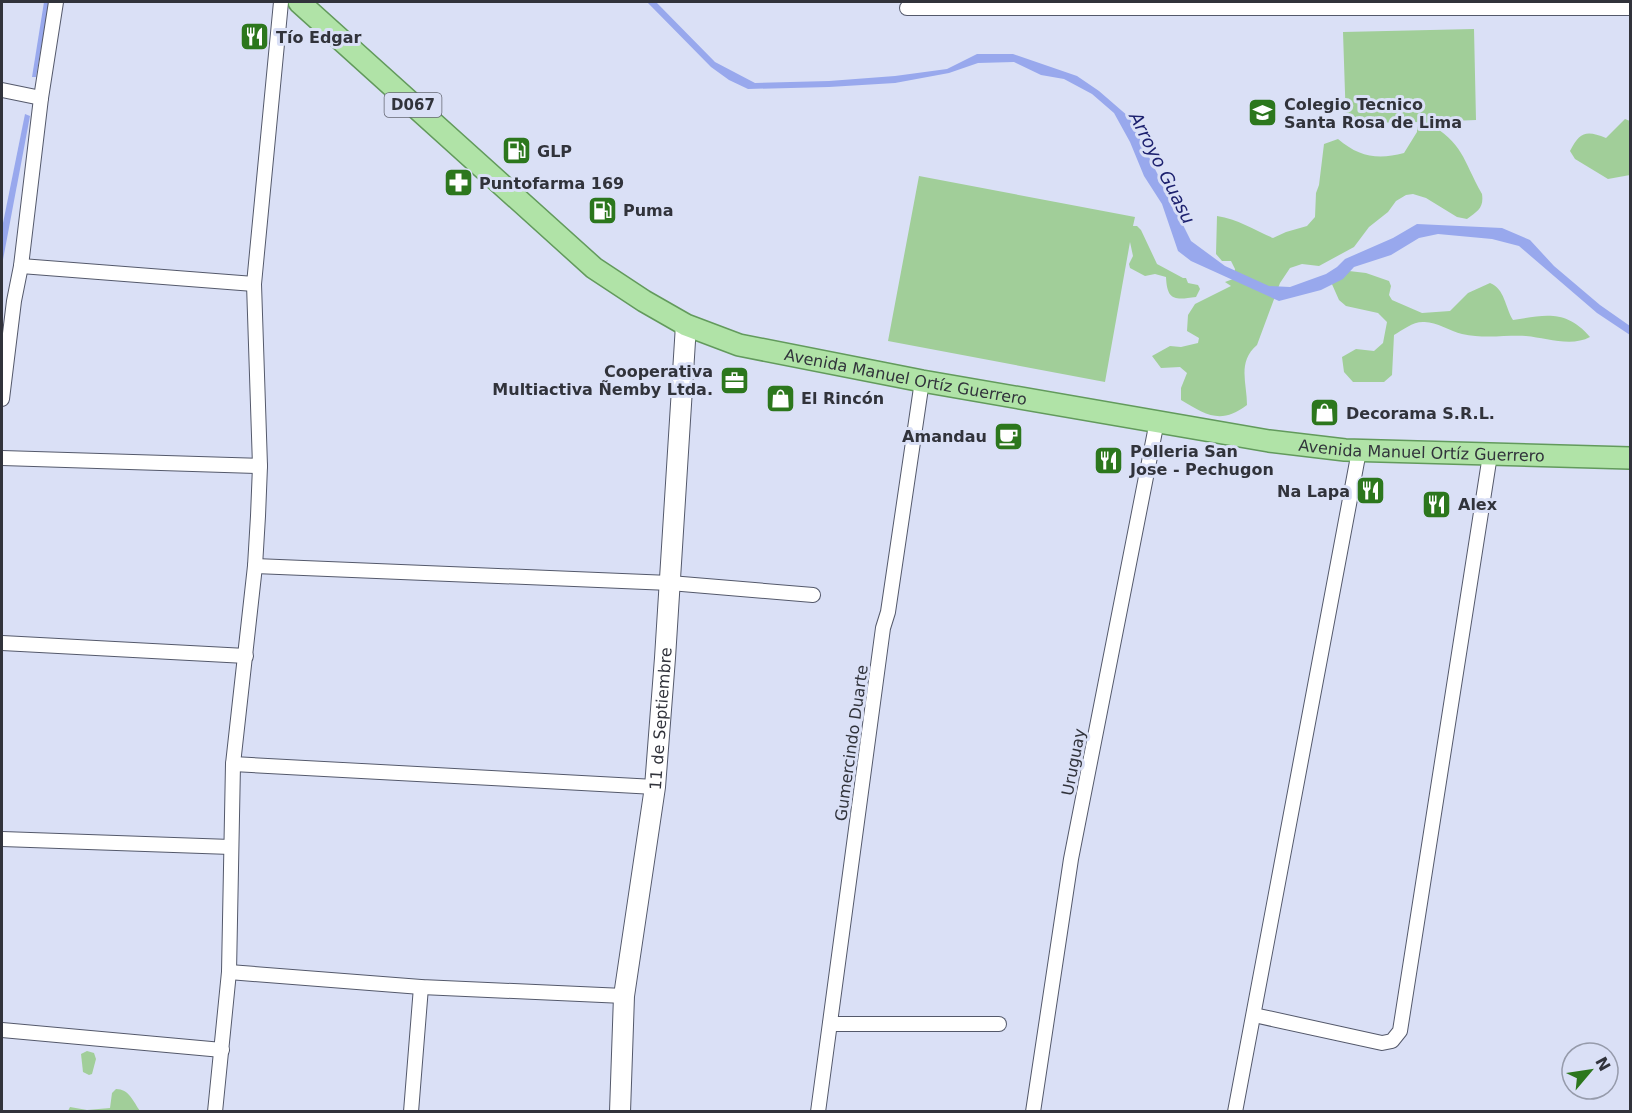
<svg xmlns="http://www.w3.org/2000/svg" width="1632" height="1113" viewBox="0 0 1632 1113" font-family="'DejaVu Sans',sans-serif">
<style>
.green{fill:#a1ce99}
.water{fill:#98a8ed}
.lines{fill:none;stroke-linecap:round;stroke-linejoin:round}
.street-casing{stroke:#54596b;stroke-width:16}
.secondary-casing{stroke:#54596b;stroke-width:22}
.primary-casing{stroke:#629a5c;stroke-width:24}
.street{stroke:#fff;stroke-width:14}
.secondary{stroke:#fff;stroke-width:20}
.primary{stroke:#b0e3a7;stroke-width:21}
.labels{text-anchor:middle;stroke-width:6;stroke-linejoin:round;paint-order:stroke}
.shield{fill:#dae0f6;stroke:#646773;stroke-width:1.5}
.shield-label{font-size:15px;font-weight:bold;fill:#31333b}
.poi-label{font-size:16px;font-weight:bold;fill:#31333b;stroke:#dae0f6;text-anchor:start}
.street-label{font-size:16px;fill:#31333b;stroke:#dae0f6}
.water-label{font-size:18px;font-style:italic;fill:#1d216f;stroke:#dae0f6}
</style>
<rect width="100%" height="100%" fill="#dae0f6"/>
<g class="green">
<path d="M1474,29L1476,120L1427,122C1464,144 1462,158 1482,194C1484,208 1478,211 1467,219L1457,217L1426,198L1413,194L1406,195L1396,201L1388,212L1369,227L1354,247L1319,266L1302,264L1290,268L1280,283L1257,345C1237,362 1247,383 1247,405C1221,425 1206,415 1181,400V388L1187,373L1180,367L1161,368L1152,356L1170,346L1181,347L1198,343L1199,338L1187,331L1188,315L1195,304L1231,286L1225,282L1233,279L1235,269L1231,261H1222L1216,254L1217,216C1238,219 1254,230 1273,238L1286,232L1307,226L1315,217L1316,193L1319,185L1324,144L1338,139C1359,157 1378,160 1404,153L1417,132V127L1424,122L1346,123L1343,32Z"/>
<path d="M1625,119L1630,121V175L1608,179L1575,159L1570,151C1580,132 1586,130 1606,138Z"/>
<path d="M919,176L1135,217L1133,226H1137L1141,230L1157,264L1183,278H1186L1188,283L1198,285L1200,289L1196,297C1175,300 1167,301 1166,277L1155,274L1145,276L1130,268L1129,264L1133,256L1130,242L1105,382L888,341Z"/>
<path d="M1349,271L1366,273L1389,281L1391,286L1389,295L1392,300L1422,313L1450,311L1468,293L1490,283C1505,289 1505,307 1513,320C1545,315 1566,309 1590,337C1572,347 1546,338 1526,336C1505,335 1484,339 1462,334C1450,331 1435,321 1423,322C1412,322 1403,330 1394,335L1392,375L1384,382H1353L1344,372L1342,357L1356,349L1374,351L1383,343L1387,322L1378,313L1346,306L1339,300L1331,282Z"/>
<path d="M87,1051L94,1053L96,1059L92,1074L89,1075L83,1072L81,1054Z"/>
<path d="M116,1089C129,1089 133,1101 140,1111H68L70,1107L87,1110L110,1108L112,1093Z"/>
</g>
<g class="water">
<path d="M44,2H49L36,77H32Z"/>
<path d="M647,2H656L715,62L755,83L829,81L895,76L947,69L977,54H1013L1077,76L1099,91L1129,117L1191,241L1225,266L1269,286L1290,287L1326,274L1337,267L1345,259L1393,238L1417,224L1502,228L1530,240L1554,266L1600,305L1630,326V335L1597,313L1519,246L1492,239L1438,234L1419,238L1391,255L1354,267L1343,279L1321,290L1279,301L1191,261L1178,251L1162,204L1144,176L1130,142L1114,113L1092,94L1064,79L1041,75L1014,62L978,63L949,73L895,83L829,87L748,89L729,80L711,67Z"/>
<path d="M25,114L30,116L2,265V228Z"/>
</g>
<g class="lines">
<defs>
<g id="street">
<path d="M907,8H1630"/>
<path d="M2,90L41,98"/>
<path d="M21,266L254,284"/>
<path d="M2,399L14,301L21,266L41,98L56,2"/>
<path d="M2,458L260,466"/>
<path d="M255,566L670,583L813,595"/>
<path d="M2,643L246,656"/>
<path d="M233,764L655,787"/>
<path d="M2,839L231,847"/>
<path d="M229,972L421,987L624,996"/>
<path d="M1254,1015L1382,1043L1392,1041L1400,1031L1490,455"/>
<path d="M830,1024H999"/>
<path d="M2,1030L222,1050"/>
<path d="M215,1112L229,972L233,764L255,566L258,516L260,466L254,284L281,2"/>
<path d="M411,1112L421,987"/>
<path d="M818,1112L883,628L888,612L922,381"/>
<path d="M1033,1112L1071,859L1157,421"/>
<path d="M1235,1112L1359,451"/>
</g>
<g id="secondary">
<path id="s1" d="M620,1112L624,996L655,787L665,658L686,325"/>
</g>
<g id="primary">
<path id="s2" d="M299,2L594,268L644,301L686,325L739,345L922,381L1269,441L1345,450L1630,458"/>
</g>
</defs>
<use href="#street" class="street-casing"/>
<use href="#secondary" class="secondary-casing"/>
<use href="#primary" class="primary-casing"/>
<use href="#street" class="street"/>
<use href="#secondary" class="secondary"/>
<use href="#primary" class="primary"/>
</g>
<defs>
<symbol id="restaurant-square" viewBox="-11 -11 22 22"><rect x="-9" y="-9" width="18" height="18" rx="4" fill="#2c771d" stroke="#dae0f6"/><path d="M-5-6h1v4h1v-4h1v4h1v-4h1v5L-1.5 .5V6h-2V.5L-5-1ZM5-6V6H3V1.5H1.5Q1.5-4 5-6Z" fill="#fff"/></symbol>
<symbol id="school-square" viewBox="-11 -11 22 22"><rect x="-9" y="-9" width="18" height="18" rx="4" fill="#2c771d" stroke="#dae0f6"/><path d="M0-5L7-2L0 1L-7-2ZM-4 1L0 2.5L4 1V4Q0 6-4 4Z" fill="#fff"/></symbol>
<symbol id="fuel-square" viewBox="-11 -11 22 22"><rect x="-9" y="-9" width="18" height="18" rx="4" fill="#2c771d" stroke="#dae0f6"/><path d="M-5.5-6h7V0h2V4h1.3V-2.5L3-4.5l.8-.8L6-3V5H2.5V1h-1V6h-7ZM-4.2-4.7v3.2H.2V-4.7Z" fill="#fff"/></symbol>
<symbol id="pharmacy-square" viewBox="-11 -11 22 22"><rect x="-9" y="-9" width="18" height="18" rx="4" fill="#2c771d" stroke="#dae0f6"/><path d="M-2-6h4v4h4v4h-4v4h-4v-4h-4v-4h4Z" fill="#fff"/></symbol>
<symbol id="office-square" viewBox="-11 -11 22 22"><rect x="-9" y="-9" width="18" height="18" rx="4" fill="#2c771d" stroke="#dae0f6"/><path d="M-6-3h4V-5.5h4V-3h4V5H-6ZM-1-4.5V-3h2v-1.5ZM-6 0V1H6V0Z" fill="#fff"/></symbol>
<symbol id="shop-square" viewBox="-11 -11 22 22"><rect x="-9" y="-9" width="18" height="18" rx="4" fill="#2c771d" stroke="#dae0f6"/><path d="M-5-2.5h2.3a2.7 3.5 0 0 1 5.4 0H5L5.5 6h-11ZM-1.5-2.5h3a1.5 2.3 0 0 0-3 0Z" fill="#fff"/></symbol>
<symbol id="cafe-square" viewBox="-11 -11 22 22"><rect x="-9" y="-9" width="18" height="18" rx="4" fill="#2c771d" stroke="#dae0f6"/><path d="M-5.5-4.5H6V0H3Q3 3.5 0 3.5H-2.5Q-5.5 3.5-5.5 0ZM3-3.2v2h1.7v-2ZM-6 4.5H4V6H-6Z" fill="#fff"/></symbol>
</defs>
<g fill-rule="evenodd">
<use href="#restaurant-square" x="238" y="20" width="33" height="33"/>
<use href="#school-square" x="1246" y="96" width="33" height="33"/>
<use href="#fuel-square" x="500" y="134" width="33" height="33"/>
<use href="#pharmacy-square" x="442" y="166" width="33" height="33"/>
<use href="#fuel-square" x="586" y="194" width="33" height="33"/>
<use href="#office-square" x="718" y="364" width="33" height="33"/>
<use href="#shop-square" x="764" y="382" width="33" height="33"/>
<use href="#shop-square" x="1308" y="396" width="33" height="33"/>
<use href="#cafe-square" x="992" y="420" width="33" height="33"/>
<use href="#restaurant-square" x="1092" y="444" width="33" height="33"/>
<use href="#restaurant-square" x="1354" y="474" width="33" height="33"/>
<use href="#restaurant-square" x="1420" y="488" width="33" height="33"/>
</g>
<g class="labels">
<rect class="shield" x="384.5" y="93" width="57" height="24" rx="4.5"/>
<g class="shield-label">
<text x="413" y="110">D067</text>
</g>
<g class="poi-label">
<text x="276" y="43">Tío Edgar</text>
<text x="1284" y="110">Colegio Tecnico<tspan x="1284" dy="18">Santa Rosa de Lima</tspan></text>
<text x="537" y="157">GLP</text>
<text x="479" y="189">Puntofarma 169</text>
<text x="623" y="216">Puma</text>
<text x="713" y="377" text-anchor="end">Cooperativa<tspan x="713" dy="18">Multiactiva Ñemby Ltda.</tspan></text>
<text x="801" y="404">El Rincón</text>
<text x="1346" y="419">Decorama S.R.L.</text>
<text x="987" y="442" text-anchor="end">Amandau</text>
<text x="1130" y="457">Polleria San<tspan x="1130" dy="18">Jose - Pechugon</tspan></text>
<text x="1350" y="497" text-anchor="end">Na Lapa</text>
<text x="1458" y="510">Alex</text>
</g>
<g class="street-label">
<text dy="6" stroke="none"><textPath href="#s2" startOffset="732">Avenida Manuel Ortíz Guerrero</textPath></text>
<text dy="6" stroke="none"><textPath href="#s2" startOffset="1254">Avenida Manuel Ortíz Guerrero</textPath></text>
<text dy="6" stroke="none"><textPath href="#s1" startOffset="396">11 de Septiembre</textPath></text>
<text transform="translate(851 743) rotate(-82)" y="6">Gumercindo Duarte</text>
<text transform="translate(1073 762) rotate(-79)" y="6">Uruguay</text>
</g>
<g class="water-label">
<text transform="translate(1162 168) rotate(63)" y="6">Arroyo Guasu</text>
</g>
</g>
<rect width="1632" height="1113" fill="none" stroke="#31333b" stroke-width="6"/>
<g transform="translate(1590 1071) rotate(61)"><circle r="28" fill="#dae0f6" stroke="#969bab" stroke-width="1.5"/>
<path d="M0-4.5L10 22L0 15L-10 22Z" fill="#2c771d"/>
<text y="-9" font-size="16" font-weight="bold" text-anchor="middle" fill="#31333b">N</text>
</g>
</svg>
